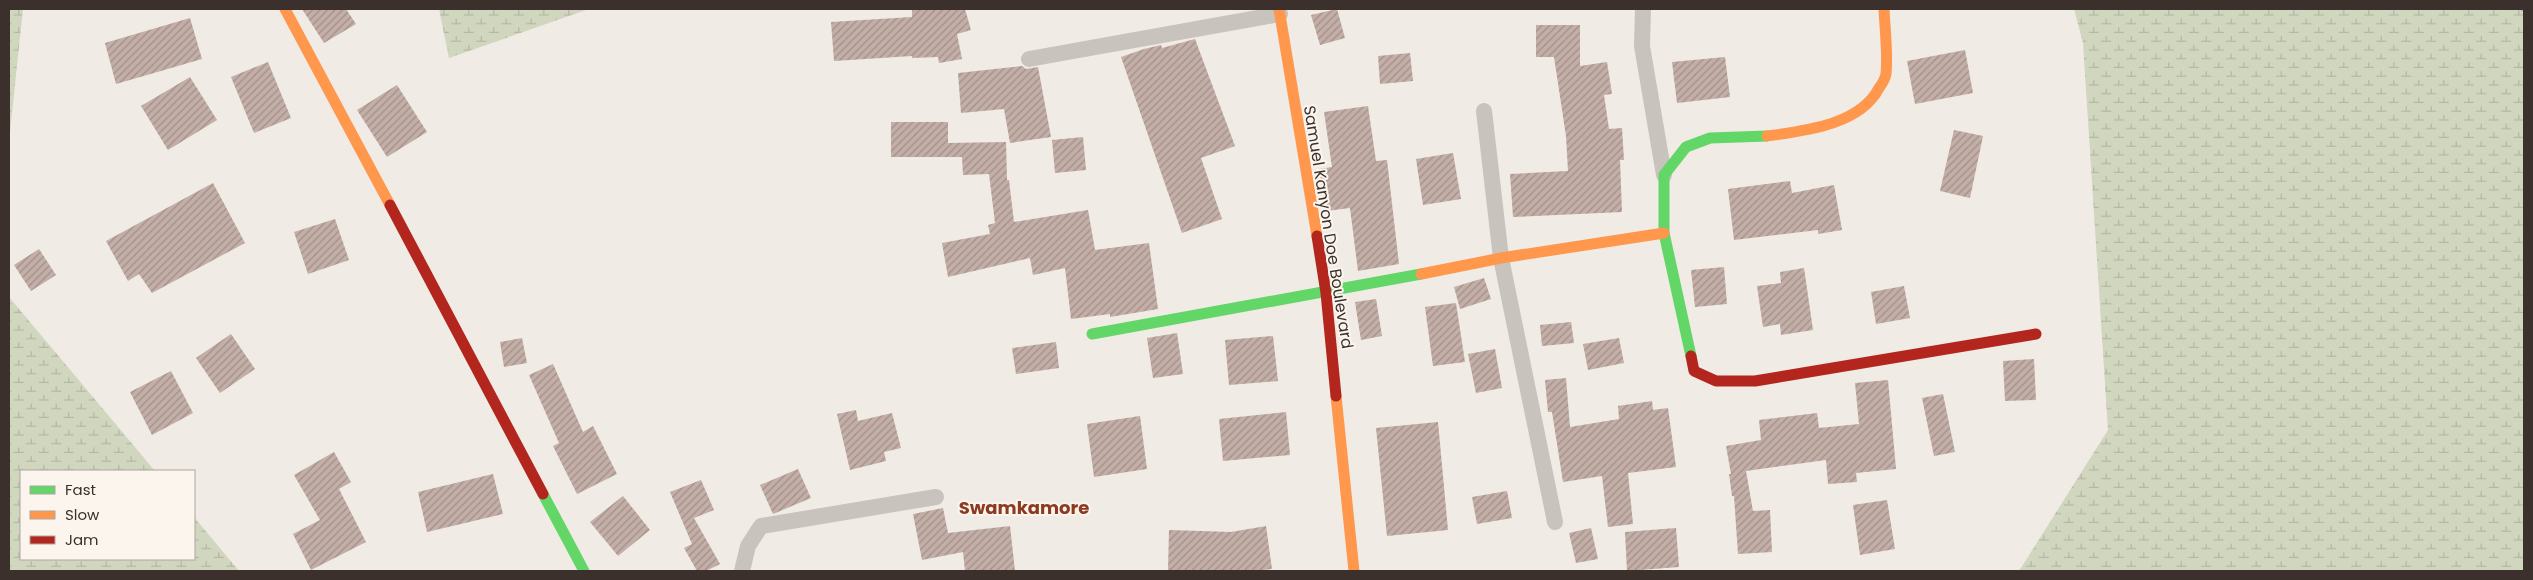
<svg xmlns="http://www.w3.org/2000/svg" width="2533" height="580" viewBox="0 0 2533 580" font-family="Poppins,sans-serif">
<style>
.wetland{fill:url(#wetland-marsh)}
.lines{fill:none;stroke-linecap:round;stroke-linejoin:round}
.stream{stroke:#a1c2c1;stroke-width:5.5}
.building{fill:url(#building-hatch)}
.street{stroke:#c9c3be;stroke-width:16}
.fast{stroke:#63d668;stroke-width:11}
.slow{stroke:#ff974d;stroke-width:11}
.jam{stroke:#b3261e;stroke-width:11}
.labels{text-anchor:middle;stroke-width:4;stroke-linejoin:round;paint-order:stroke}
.street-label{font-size:16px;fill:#3b302b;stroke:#fbf5ee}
.neighbourhood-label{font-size:18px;font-weight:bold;fill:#8c3b22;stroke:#fbf5ee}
</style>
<defs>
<pattern id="wetland-marsh" width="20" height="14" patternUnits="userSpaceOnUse" patternTransform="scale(1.25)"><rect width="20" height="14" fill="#d1d6bf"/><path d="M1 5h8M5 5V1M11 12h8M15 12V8" fill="none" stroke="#b4b8a4"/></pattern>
<pattern id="building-hatch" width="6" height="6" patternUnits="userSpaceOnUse" patternTransform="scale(1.25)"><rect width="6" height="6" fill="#c3afa7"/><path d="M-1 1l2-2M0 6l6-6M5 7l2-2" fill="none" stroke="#a08f88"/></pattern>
</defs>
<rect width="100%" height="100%" fill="#f0ebe5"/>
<g class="wetland">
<path d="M9,9H23L9,141Z"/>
<path d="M439,9H589L449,58Z"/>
<path d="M2074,9H2524V571H2019L2108,430L2083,43Z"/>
<path d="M9,297L155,471H21V559H194V517L239,571H9Z"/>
</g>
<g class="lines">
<path class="stream" d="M2523,9H2524"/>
</g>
<g class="building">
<path d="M302,9H346L356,24L324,43Z"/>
<path d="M912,9H965L971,30L957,34L962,59L939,63L938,57L912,58V56L834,61L831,22L912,17Z"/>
<path d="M1337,9L1345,38L1320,45L1311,15Z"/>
<path d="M190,18L202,59L116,84L105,43Z"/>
<path d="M1536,25H1580V66L1607,62L1612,94L1604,95L1609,129L1622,128L1624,160H1620L1622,212L1513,217L1510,174L1568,171L1566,136L1554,57H1536Z"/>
<path d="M1195,39L1235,146L1201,158L1222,219L1182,233L1121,57L1144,49L1161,45L1162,48Z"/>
<path d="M1965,50L1973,93L1915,104L1907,61Z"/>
<path d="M1410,53L1413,81L1380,84L1378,56Z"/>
<path d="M1725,57L1730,97L1677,103L1672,62Z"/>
<path d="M268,62L291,118L254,133L231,77Z"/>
<path d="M1022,66L1026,69L1038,67L1051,137L1010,143L1004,109L961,113L958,73Z"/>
<path d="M190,77L217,120L168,150L141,106Z"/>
<path d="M397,85L427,132L387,157L357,110Z"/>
<path d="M1368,106L1376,161L1387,160L1399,264L1358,271L1350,208L1326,211L1319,169L1332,167L1324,112Z"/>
<path d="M891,122H948V143L1006,142L1007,180H1009L1014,222L1088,210L1095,250L1149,243L1158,309L1110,317V314L1071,319L1065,268L1033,275L1030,258L948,277L942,243L990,234L988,225L995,223L989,174L963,175L962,157H891Z"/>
<path d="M1954,130L1983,136L1970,198L1940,191Z"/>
<path d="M1083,137L1086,170L1055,173L1052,140Z"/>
<path d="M1453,153L1461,199L1423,205L1416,159Z"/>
<path d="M1790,181L1792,193L1834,185L1842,230L1818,234V230L1734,240L1728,189Z"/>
<path d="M213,183L245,243L152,293L139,274L128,281L106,241Z"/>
<path d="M335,219L349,260L308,274L294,232Z"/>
<path d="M39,249L56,275L31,291L14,265Z"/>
<path d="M1724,267L1727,304L1695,307L1691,270Z"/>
<path d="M1804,268L1813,330L1781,335L1780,324L1763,327L1757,286L1781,283L1780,272Z"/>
<path d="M1484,278L1491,299L1460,309L1454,287Z"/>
<path d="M1904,286L1910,318L1876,324L1871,292Z"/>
<path d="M1376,299L1382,336L1361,340L1355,302Z"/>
<path d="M1456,303L1465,362L1433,366L1425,307Z"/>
<path d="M1571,322L1574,343L1542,346L1540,325Z"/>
<path d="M1177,333L1183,374L1153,378L1147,338Z"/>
<path d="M231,334L255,369L220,393L196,358Z"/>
<path d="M1273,336L1278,381L1229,385L1225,340Z"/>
<path d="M522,338L527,363L504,367L500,342Z"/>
<path d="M1619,338L1624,363L1588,370L1583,344Z"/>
<path d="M1056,342L1059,368L1016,374L1012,348Z"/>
<path d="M1495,349L1502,388L1476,393L1468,354Z"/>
<path d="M2034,359L2036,400L2005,401L2003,361Z"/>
<path d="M553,364L583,432L593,426L617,474L577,494L553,446L559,443L529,375Z"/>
<path d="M171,371L193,413L152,435L130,392Z"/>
<path d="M1566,378L1570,427L1619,419L1618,406L1652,401L1653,410L1668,408L1676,467L1628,473L1633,524L1608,527L1602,476L1563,482L1552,412H1548L1545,380Z"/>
<path d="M1888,380L1896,469L1856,473L1857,482L1828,484L1826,460L1746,471L1753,511L1770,510L1772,552L1738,554L1734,496H1732L1729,474H1731L1726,446L1761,440L1759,420L1817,413L1819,428L1859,424L1855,383Z"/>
<path d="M1943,394L1955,452L1934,456L1922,398Z"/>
<path d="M856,410L858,421L892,413L901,448L884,452L886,461L850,470L837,414Z"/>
<path d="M1286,412L1290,455L1223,461L1219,419Z"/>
<path d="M1140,416L1147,469L1094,477L1087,424Z"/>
<path d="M1438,422L1448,530L1387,536L1376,428Z"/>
<path d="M334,452L351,482L339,489L366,542L311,570L293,534L320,520L294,475Z"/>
<path d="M798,469L811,498L773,514L760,485Z"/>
<path d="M493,474L503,514L427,532L418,492Z"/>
<path d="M701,480L714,510L694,518L720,564L706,571H697L684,548L692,544L670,492Z"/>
<path d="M1507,491L1512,518L1477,524L1472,497Z"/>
<path d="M623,496L650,530L618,556L590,522Z"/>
<path d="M1887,500L1895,549L1860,555L1853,505Z"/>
<path d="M943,508L948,533L1010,526L1015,571H965L963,552L922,560L913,514Z"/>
<path d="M1266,526L1272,569L1255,571L1168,570L1169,530L1231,532Z"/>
<path d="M1591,528L1598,559L1576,563L1569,533Z"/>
<path d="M1676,528L1679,567L1627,571L1625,532Z"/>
</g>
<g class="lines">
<g class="street">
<path d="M1643,9L1642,46L1664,175"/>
<path d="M1029,59L1280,14"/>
<path d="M1484,111L1501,258L1555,522"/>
<path d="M742,571L748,546L761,526L936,497"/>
</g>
<g class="fast">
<path d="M1092,334L1421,274"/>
<path d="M1691,356L1664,233V175L1686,147L1710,138L1767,136"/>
<path d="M543,494L584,571"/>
</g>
<g class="slow">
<path d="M285,9L390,205"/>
<path d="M1279,9L1317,236"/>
<path d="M1767,136C1804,131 1860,125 1879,88C1882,84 1885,79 1886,74C1888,54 1885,30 1884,9"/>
<path d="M1421,274L1501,258L1664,233"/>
<path d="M1336,396L1354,571"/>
</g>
<g class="jam">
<path d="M390,205L543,494"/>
<path d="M1317,236L1326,293L1336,396"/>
<path d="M1691,356L1694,371L1716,381H1755L2036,334"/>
</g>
</g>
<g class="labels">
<g class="street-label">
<text transform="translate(1329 227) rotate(81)" y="6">Samuel Kanyon Doe Boulevard</text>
</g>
<g class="neighbourhood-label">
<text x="1024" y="514">Swamkamore</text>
</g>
</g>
<rect width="2533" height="580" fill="none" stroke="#3b302b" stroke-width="20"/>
<rect x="20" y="470" width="175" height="90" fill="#fbf5ee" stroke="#aea6a0"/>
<rect x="30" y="486" width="25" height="8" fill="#63d668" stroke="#aea6a0"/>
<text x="65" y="495" font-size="15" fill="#3b302b">Fast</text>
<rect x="30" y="511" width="25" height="8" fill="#ff974d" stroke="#aea6a0"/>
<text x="65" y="520" font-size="15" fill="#3b302b">Slow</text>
<rect x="30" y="536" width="25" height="8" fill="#b3261e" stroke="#aea6a0"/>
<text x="65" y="545" font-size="15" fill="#3b302b">Jam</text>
</svg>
